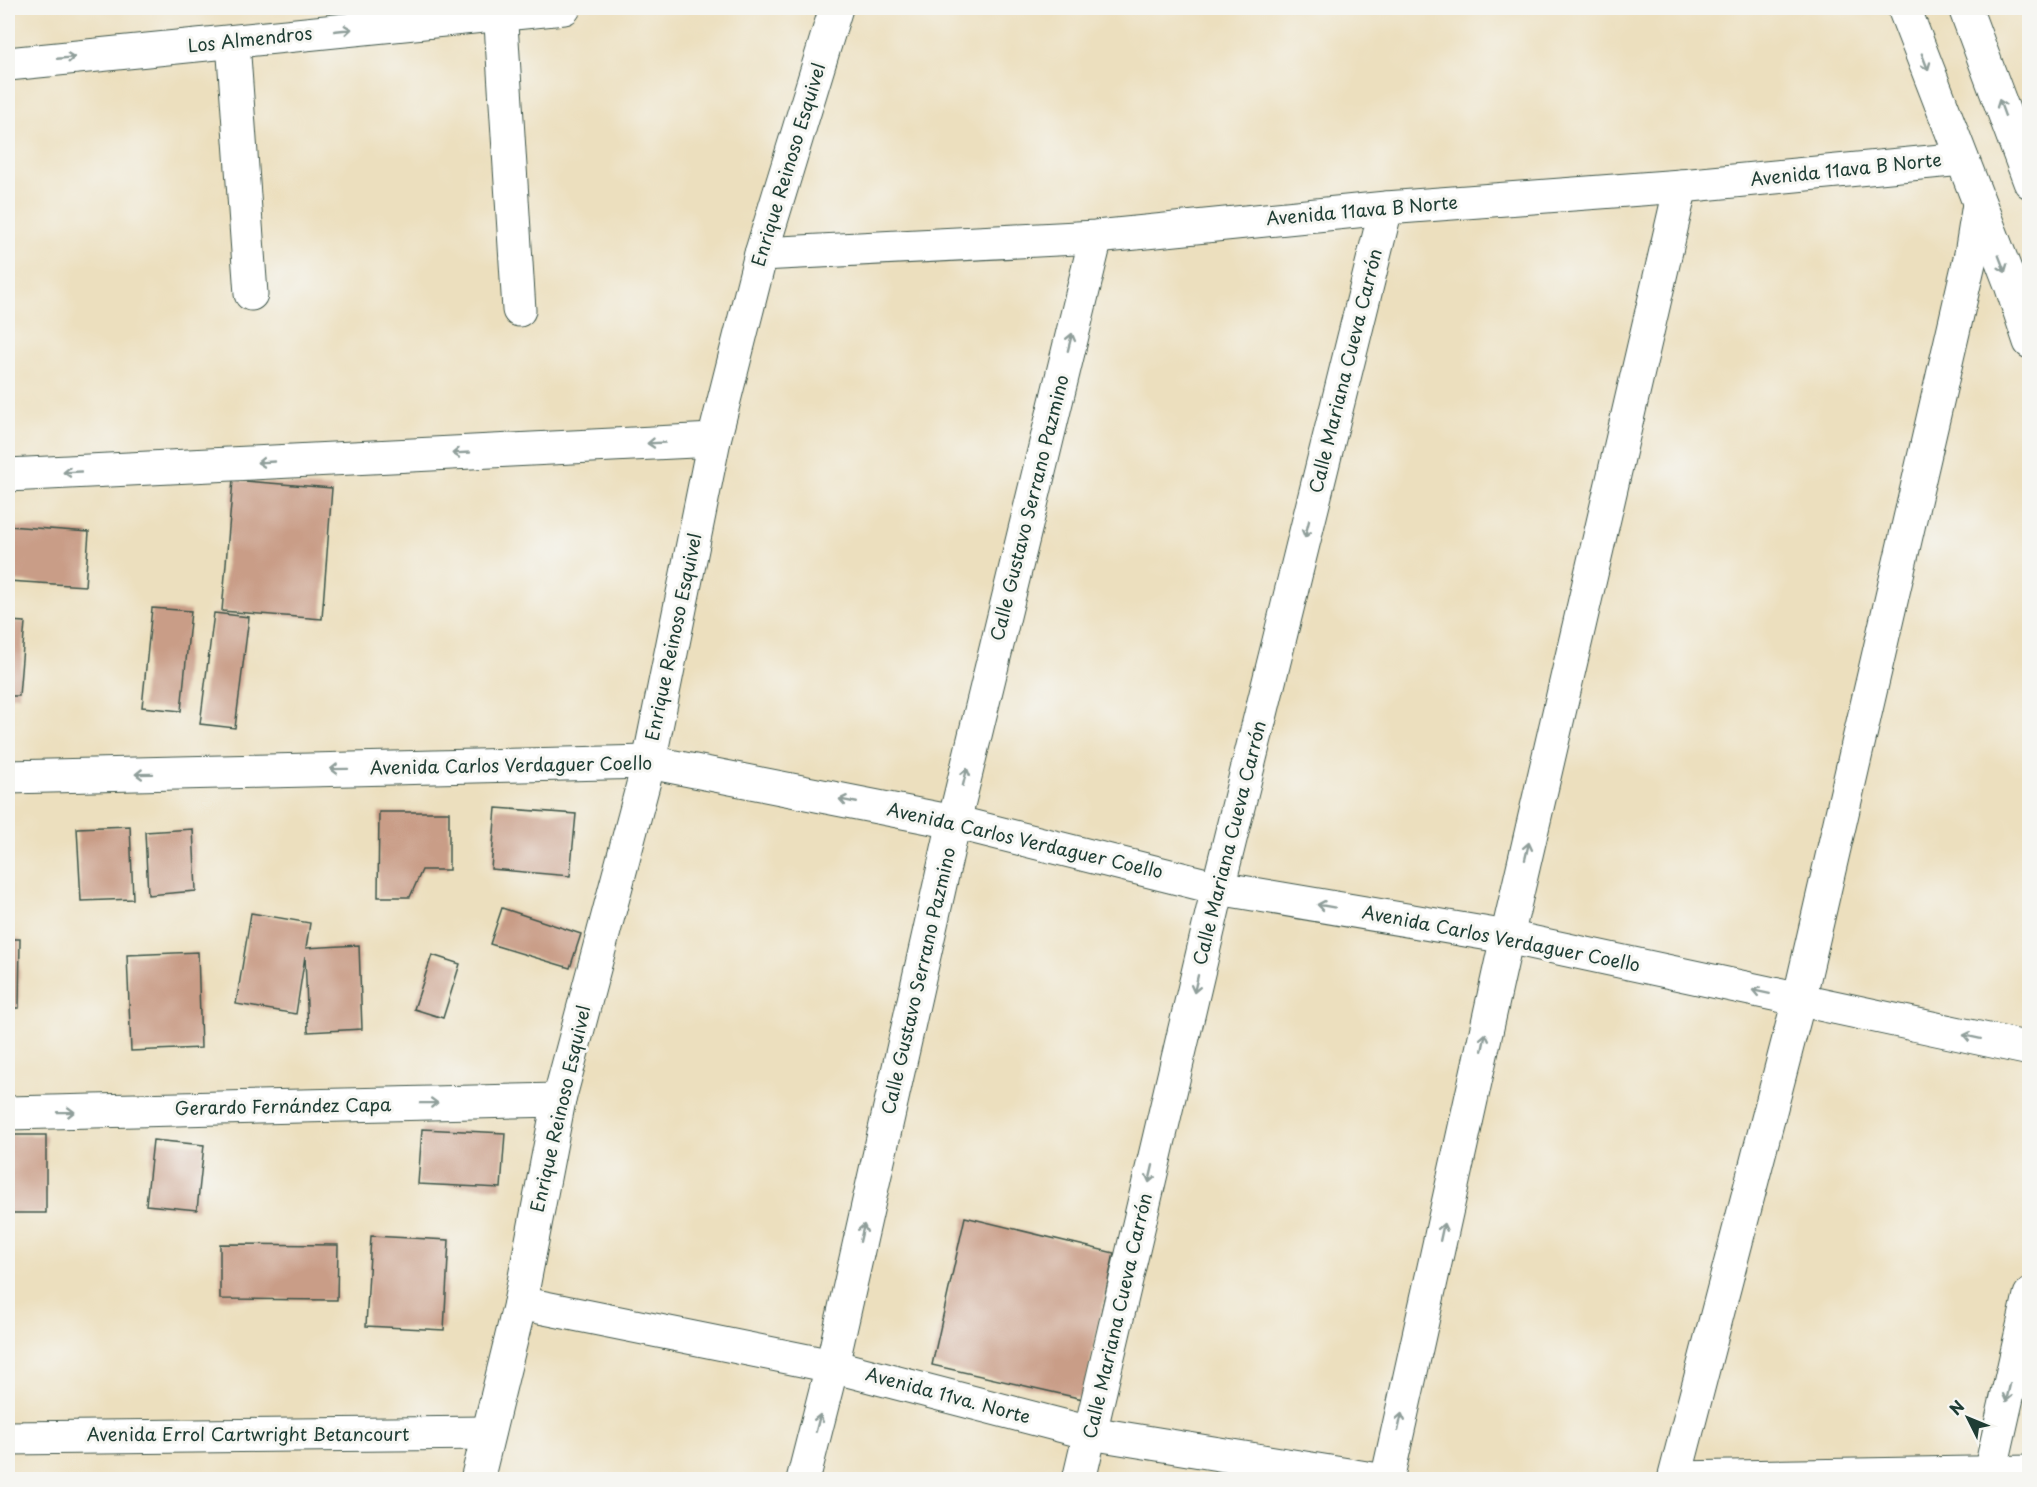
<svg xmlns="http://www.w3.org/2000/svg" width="2037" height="1487" viewBox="0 0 2037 1487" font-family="'Playpen Sans',sans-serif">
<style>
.building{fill:#c99d87}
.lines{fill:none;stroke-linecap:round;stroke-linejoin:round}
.minor-casing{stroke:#3e5549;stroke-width:35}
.secondary-casing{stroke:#3e5549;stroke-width:35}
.minor{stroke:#fff;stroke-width:33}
.secondary{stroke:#fff;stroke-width:33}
.oneway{stroke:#8f9e9a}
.labels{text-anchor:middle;stroke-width:6;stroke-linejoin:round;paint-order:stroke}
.street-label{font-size:18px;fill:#1f3d34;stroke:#f6f6f2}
</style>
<rect width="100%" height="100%" fill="#f6f6f2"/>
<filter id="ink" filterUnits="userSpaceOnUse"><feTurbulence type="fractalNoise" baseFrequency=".0167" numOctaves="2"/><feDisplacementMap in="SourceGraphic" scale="12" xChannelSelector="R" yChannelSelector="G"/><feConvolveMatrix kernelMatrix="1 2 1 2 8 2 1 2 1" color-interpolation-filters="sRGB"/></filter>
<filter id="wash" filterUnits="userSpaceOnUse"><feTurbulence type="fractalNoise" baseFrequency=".008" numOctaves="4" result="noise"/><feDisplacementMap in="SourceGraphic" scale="24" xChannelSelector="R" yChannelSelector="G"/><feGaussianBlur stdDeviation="1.35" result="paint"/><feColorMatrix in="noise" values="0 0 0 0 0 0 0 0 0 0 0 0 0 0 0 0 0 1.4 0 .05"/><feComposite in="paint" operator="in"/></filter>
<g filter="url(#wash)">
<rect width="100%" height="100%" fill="#ecdfbe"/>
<g id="blocks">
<g class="building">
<path d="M233,480L332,488L322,619L222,611Z"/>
<path d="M8,526L89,532L85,586L8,581Z"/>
<path d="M152,608L191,611L181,711L142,707Z"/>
<path d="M214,613L249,617L235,728L200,724Z"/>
<path d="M8,621L25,622L19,696H8Z"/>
<path d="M496,808L576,814L570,876L491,869Z"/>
<path d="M379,812H449V870H422L410,897H378Z"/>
<path d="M130,826L133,899L81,901L77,828Z"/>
<path d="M193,829L196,891L148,895L145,832Z"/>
<path d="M502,908L581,934L570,968L490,944Z"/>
<path d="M251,913L310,923L306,948L359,945L362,1029L308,1032L305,956L296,1014L236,1004Z"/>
<path d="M8,939H20L19,1008H8Z"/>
<path d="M198,952L201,1048L131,1051L127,955Z"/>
<path d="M432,955L460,964L443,1018L414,1009Z"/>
<path d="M422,1129L505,1133L501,1188L418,1184Z"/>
<rect x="8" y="1135" width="38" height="78"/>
<path d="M153,1140L204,1145L197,1210L146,1205Z"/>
<path d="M965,1217L1114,1253L1083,1399L932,1365Z"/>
<path d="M371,1236L449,1240L444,1330L366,1326Z"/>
<path d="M220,1244L338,1245L337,1300L220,1299Z"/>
</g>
</g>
</g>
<g filter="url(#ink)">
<use href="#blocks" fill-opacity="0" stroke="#3e5549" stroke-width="1.5"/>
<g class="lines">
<defs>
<g id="minor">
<path d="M500,8L519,310"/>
<path d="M233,42L251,294"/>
<path d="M8,64L564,8"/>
<path d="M761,254L1096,237L1386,208L1681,186L1962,159"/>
<path d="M8,475L714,440"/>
<path d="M8,777L649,762L954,822L1218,888L1507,937L2030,1049"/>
<path d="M8,1113L559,1100"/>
<path d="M520,1303L832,1366L1090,1433L1379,1480"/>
<path d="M8,1438L488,1433"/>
<path d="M1990,1473L2030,1295"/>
<path d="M1676,1478L2030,1472"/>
<path d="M477,1480L520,1303L559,1100L649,762L714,440L761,254L836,8"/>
<path d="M803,1480L832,1366L954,822L1096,237"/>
<path d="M1079,1480L1218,888L1386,208"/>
<path d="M1387,1480L1507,937L1681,186"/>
<path d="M1674,1480L1799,1000L1971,254L1979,204"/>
</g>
<g id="secondary">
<path d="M1904,8L2011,285L2030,342"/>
<path d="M1965,8L2030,182"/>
</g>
</defs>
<use href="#minor" class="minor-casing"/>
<use href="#secondary" class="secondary-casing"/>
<use href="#minor" class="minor"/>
<use href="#secondary" class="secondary"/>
</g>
<defs><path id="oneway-shaft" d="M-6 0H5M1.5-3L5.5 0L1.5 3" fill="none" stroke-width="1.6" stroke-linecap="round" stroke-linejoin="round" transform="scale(1.5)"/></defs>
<g class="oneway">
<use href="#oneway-shaft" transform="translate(343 30) rotate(-6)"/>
<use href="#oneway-shaft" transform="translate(66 58) rotate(-5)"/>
<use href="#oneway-shaft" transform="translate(1925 62) rotate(69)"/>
<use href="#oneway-shaft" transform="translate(2002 108) rotate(-110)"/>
<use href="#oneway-shaft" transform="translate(2002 264) rotate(69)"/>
<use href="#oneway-shaft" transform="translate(1070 342) rotate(-76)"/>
<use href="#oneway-shaft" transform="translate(656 443) rotate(177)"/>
<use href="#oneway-shaft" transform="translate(461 453) rotate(177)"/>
<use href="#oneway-shaft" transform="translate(266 462) rotate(177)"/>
<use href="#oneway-shaft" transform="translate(72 472) rotate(177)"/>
<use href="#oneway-shaft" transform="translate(1307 529) rotate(104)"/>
<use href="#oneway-shaft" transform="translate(339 769) rotate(179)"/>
<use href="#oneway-shaft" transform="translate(144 774) rotate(179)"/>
<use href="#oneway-shaft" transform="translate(965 777) rotate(-76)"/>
<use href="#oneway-shaft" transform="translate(848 801) rotate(-169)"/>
<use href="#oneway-shaft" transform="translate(1527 851) rotate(-77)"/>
<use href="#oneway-shaft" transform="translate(1326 906) rotate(-170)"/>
<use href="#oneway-shaft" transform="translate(1196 984) rotate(103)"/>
<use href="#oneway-shaft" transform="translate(1761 992) rotate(-168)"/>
<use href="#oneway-shaft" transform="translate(1972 1037) rotate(-168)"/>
<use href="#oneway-shaft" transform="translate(1484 1042) rotate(-78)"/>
<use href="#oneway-shaft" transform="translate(429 1103) rotate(-1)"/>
<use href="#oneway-shaft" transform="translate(66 1112) rotate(-1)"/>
<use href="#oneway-shaft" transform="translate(1151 1174) rotate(103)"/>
<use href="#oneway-shaft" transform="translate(1442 1232) rotate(-78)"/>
<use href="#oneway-shaft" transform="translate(862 1233) rotate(-77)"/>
<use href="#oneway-shaft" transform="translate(2008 1393) rotate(103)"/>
<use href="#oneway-shaft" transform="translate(1400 1422) rotate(-78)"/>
<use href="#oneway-shaft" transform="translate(818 1423) rotate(-76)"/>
</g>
</g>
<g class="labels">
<g class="street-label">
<text transform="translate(250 40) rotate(-6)" y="6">Los Almendros</text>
<text transform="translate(789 165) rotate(-73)" y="6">Enrique Reinoso Esquivel</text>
<text transform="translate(1846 170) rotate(-6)" y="6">Avenida 11ava B Norte</text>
<text transform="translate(1362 211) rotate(-5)" y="6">Avenida 11ava B Norte</text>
<text transform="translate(1346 371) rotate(-76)" y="6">Calle Mariana Cueva Carrón</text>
<text transform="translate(1030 508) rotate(-76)" y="6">Calle Gustavo Serrano Pazmino</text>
<text transform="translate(674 637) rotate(-78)" y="6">Enrique Reinoso Esquivel</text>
<text transform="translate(511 766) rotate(-1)" y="6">Avenida Carlos Verdaguer Coello</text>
<text transform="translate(1025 841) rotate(13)" y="6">Avenida Carlos Verdaguer Coello</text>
<text transform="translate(1230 843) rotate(-76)" y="6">Calle Mariana Cueva Carrón</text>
<text transform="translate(1501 939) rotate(11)" y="6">Avenida Carlos Verdaguer Coello</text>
<text transform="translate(919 981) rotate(-77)" y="6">Calle Gustavo Serrano Pazmino</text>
<text transform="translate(283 1107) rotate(-1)" y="6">Gerardo Fernández Capa</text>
<text transform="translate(561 1109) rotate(-77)" y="6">Enrique Reinoso Esquivel</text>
<text transform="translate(1118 1316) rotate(-77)" y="6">Calle Mariana Cueva Carrón</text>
<text transform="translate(948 1396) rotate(15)" y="6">Avenida 11va. Norte</text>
<text x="248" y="1441">Avenida Errol Cartwright Betancourt</text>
</g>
</g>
<rect width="2037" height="1487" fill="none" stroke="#f6f6f2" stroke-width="30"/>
<g transform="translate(1968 1418) rotate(313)" stroke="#f6f6f2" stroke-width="4.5" paint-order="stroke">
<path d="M0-4.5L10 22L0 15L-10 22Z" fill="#1f3d34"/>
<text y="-9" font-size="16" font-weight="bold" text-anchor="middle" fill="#1f3d34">N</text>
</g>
</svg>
